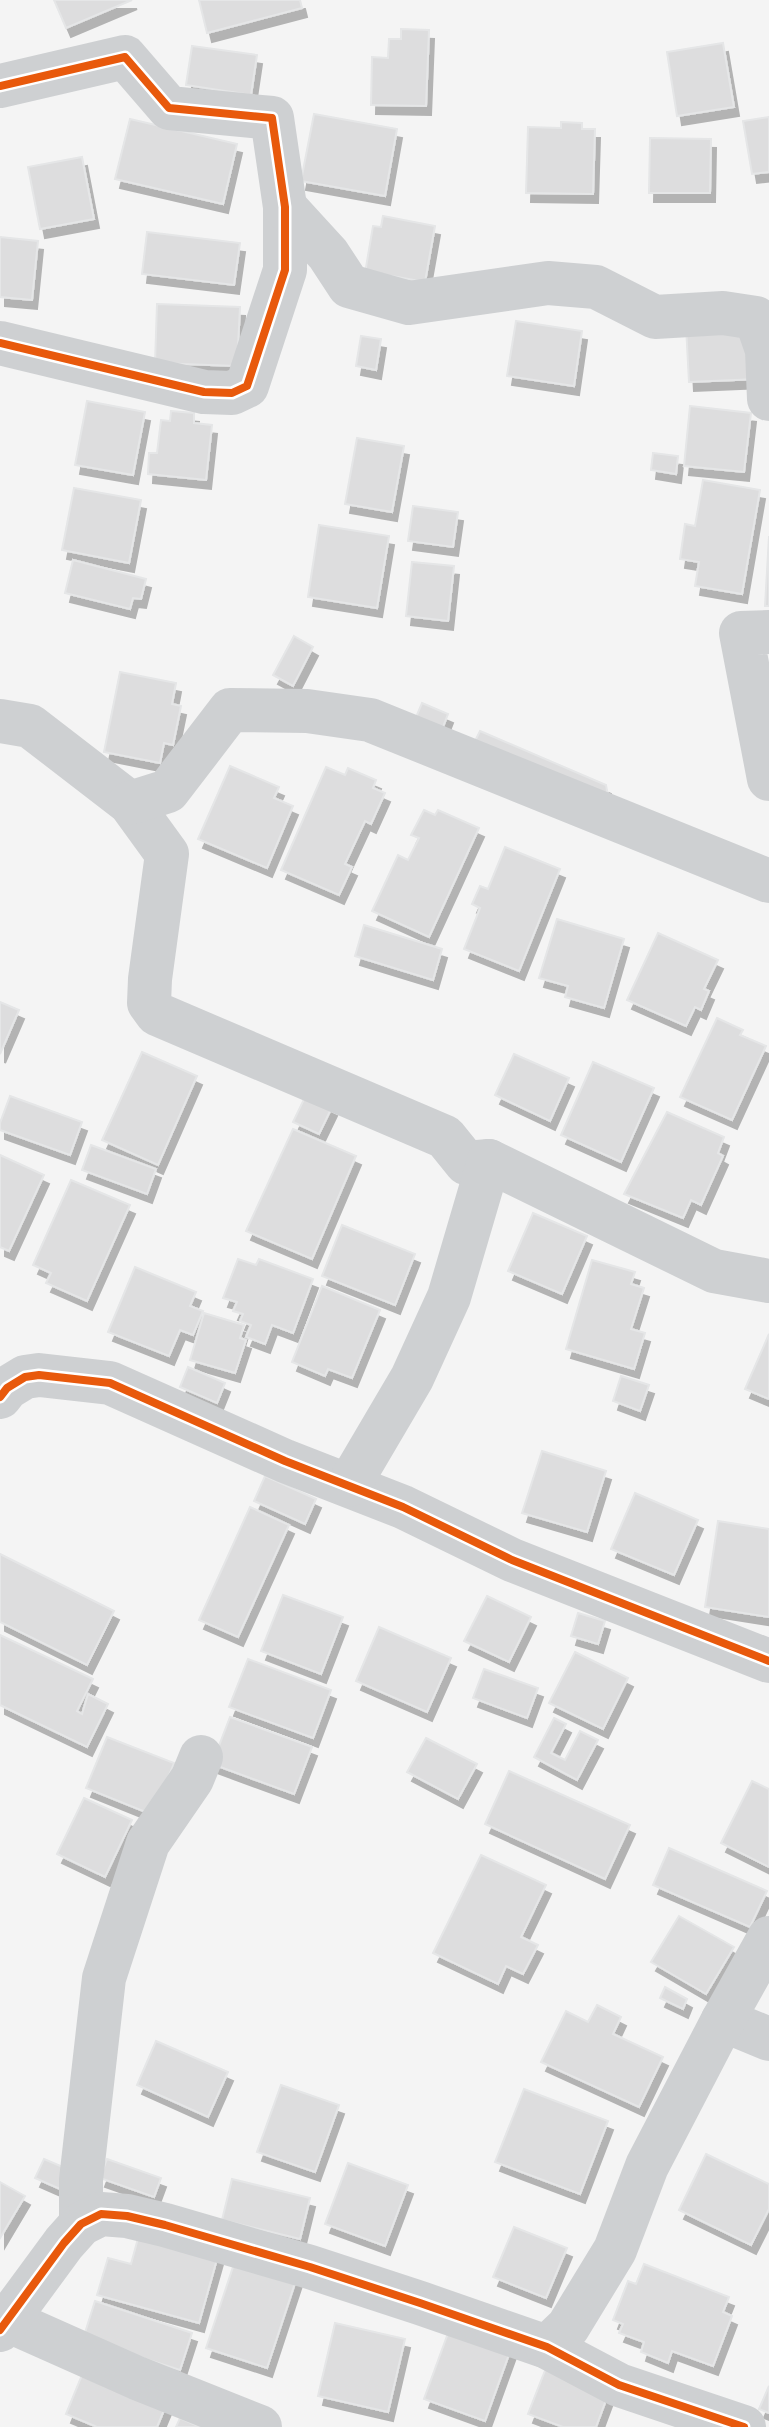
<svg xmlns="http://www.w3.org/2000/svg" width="769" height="2427" viewBox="0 0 769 2427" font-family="'Fira Sans',sans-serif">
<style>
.building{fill:#ddddde;stroke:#e5e6e7;stroke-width:2;filter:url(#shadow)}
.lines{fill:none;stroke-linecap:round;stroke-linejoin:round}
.minor{stroke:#ced0d2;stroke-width:44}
.cycleway-casing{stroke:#fff;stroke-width:13}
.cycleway{stroke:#e8590c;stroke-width:8}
</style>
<defs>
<filter id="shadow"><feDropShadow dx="5" dy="9" stdDeviation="0" flood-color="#0004"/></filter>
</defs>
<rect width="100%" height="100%" fill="#f4f4f4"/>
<g class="building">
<path d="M54,0H132L66,28Z"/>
<path d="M199,0H300L302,8L207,33Z"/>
<path d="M401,29L429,30L426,106L371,105L372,57L388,58L389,39H401Z"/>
<path d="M723,43L734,107L677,116L667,52Z"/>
<path d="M192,46L257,55L251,95L186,85Z"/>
<path d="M314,114L397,129L385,196L301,181Z"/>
<path d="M769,117V172L752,174L743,121Z"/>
<path d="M130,119L237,144L223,204L115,179Z"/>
<path d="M561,122L582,123V129H595L593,194L526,193L528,127L561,128Z"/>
<path d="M650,138L711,139L710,193H649Z"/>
<path d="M82,157L94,219L40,229L28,167Z"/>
<path d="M383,216L435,226L425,282L392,276L364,279L373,226L381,227Z"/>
<path d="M147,232L240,243L234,285L142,274Z"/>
<path d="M0,237L38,241L32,300L0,297Z"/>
<path d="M157,304L240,307L237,366L155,363Z"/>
<path d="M516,321L582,331L574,386L507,376Z"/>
<path d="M756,322L758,379L689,382L686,326Z"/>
<path d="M361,336L381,339L376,370L356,366Z"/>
<path d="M87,401L145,412L133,475L75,465Z"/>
<path d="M690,406L751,413L744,472L684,466Z"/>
<path d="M171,411L194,413V423L212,425L206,480L148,474L149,453H157L161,420L170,421Z"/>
<path d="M357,438L404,446L392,512L345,504Z"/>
<path d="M653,453L678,456L676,474L651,470Z"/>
<path d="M703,480L760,490L742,594L695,586L699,562L680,559L685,524L695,526Z"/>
<path d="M74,488L141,500L129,563L62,550Z"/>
<path d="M413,506L458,512L453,547L408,541Z"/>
<path d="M319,525L389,536L377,608L308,597Z"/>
<path d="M769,536V606H765Z"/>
<path d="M73,560L146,579L141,599L133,598L130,609L65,593Z"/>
<path d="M412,562L454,566L448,621L406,616Z"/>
<path d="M294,636L313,647L293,686L273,675Z"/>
<path d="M120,672L176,683L172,704L181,706L173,745L164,743L160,763L104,752Z"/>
<path d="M422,703L448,714L441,732L414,722Z"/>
<path d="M480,731L606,785L611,814L471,749Z"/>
<path d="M230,766L279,787L274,798L293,806L267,868L198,839Z"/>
<path d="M326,767L345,775L348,768L376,780L373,788L385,793L371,824L365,821L345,864L352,867L339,895L281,870Z"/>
<path d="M424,810L435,815L438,810L479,828L429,937L372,911L398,855L408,860L419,838L411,835Z"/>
<path d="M505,847L560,869L519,971L464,949L480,908L472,904L480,886L488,889Z"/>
<path d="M557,919L624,939L604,1008L565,997L568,986L539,978Z"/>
<path d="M364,925L442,949L433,980L355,956Z"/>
<path d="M658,933L718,960L704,989L709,991L701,1010L695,1007L686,1026L627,1000Z"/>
<path d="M0,1002L19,1010L0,1054Z"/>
<path d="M717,1018L743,1030L740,1035L766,1046L732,1120L680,1097Z"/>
<path d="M142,1052L197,1076L158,1165L102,1140Z"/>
<path d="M514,1054L569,1078L550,1121L495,1095Z"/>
<path d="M593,1062L654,1088L621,1162L561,1135Z"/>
<path d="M306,1095L332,1107L319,1134L293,1122Z"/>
<path d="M10,1096L82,1122L70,1155L0,1130V1123Z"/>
<path d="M667,1112L724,1137L718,1153L723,1156L701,1205L691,1200L683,1218L624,1194Z"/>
<path d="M293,1129L356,1156L312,1259L246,1231Z"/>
<path d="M91,1145L156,1169L147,1194L82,1170Z"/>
<path d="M0,1155L44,1175L9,1251L0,1247Z"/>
<path d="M71,1180L130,1205L87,1301L46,1283L51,1273L33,1265Z"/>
<path d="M533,1213L587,1236L562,1294L508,1271Z"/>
<path d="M342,1225L415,1254L395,1305L322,1276Z"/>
<path d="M238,1259L256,1265L259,1259L313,1279L293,1333L272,1325L265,1344L246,1337L251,1325L240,1321L243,1314L233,1311L237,1302L223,1298Z"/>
<path d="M592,1260L635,1272L631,1284L644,1288L631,1329L645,1333L634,1369L566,1349Z"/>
<path d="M135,1267L196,1292L190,1306L203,1311L193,1335L180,1330L169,1356L108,1332Z"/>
<path d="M322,1286L380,1310L352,1378L328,1369L325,1376L292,1362Z"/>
<path d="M204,1313L244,1325L240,1338L246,1340L235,1373L190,1360Z"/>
<path d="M769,1334V1399L745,1389Z"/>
<path d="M188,1367L225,1383L217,1403L180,1387Z"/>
<path d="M621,1376L649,1385L640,1411L613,1401Z"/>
<path d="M542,1451L606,1471L587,1532L522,1513Z"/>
<path d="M265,1476L316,1499L305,1524L254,1501Z"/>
<path d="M635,1493L698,1520L674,1575L611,1549Z"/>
<path d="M250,1507L289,1525L238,1637L199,1620Z"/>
<path d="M718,1521L769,1529V1617L705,1607Z"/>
<path d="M0,1554L114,1611L87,1665L0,1622Z"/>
<path d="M283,1595L343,1617L321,1674L261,1651Z"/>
<path d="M487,1596L531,1617L509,1662L464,1641Z"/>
<path d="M578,1613L605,1621L598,1644L571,1636Z"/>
<path d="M379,1627L451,1658L427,1712L356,1681Z"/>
<path d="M0,1635L93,1679L77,1711L82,1714L88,1694L108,1704L87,1747L0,1705Z"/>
<path d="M575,1652L628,1678L603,1729L549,1703Z"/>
<path d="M248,1659L331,1690L313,1738L229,1707Z"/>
<path d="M484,1669L538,1688L527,1718L473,1698Z"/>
<path d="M230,1717L312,1747L294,1794L212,1764Z"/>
<path d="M554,1718L566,1724L551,1753L565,1760L580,1731L598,1740L577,1780L534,1757Z"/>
<path d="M107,1737L174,1763L153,1815L86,1788Z"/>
<path d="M426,1738L477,1764L458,1799L407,1772Z"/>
<path d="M509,1771L630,1825L605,1879L485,1824Z"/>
<path d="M752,1781L769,1789V1867L721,1843Z"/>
<path d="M84,1798L132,1820L105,1877L57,1854Z"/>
<path d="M669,1848L767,1891L750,1927L653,1885Z"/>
<path d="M481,1855L546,1885L521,1937L538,1945L523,1974L506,1966L498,1984L433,1953Z"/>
<path d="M679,1916L734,1947L706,1994L651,1962Z"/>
<path d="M665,1987L687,1999L683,2009L660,1998Z"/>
<path d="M597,2005L621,2017L613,2034L663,2057L639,2107L541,2062L566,2011L588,2022Z"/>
<path d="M156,2041L228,2072L208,2117L137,2085Z"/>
<path d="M281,2085L339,2105L315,2172L257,2152Z"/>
<path d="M524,2089L608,2121L580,2194L495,2162Z"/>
<path d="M706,2154L769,2184V2209L751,2245L679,2210Z"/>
<path d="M44,2159L70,2170L60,2189L35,2178Z"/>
<path d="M107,2159L161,2178L154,2197L100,2178Z"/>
<path d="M348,2163L408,2185L385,2246L325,2224Z"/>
<path d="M232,2179L310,2198L300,2239L222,2220Z"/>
<path d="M0,2182L25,2196L0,2238Z"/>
<path d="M514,2227L567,2248L546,2298L493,2277Z"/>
<path d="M140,2231L219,2252L199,2323L97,2295L108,2258L131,2264Z"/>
<path d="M237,2255L298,2274L267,2368L206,2348Z"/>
<path d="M644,2264L729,2297L723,2312L732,2316L713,2366L672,2351L668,2363L641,2352L644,2342L619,2333L623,2324L613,2320L628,2281L636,2284Z"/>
<path d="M95,2301L192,2333L180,2370L83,2339Z"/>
<path d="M335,2323L405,2339L388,2412L318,2396Z"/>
<path d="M451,2325L512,2346L485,2421L424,2399Z"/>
<path d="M546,2368L609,2392L596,2427H563L528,2414Z"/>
<path d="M84,2370L167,2403L157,2427H97L66,2414Z"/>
<path d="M769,2386V2413L759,2409Z"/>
<path d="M180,2418L200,2427H176Z"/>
</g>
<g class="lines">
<g class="minor">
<path d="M0,86L125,57L169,108L272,118L285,207V270L247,386L232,393L204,392L0,343"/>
<path d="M285,207L328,254L349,286L409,303L548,283L596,287L655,317L723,313L756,318L767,350L769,399"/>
<path d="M769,632L741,633L769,779"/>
<path d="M0,721L30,726L130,803L167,854L150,979L149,1003L157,1014L445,1137L466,1163L489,1161"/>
<path d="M130,803L168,791L230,710L307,711L370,720L769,881"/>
<path d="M0,1397L7,1388L25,1377L39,1375L110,1383L285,1461L403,1507L512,1560L769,1661"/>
<path d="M349,1485L412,1378L449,1297L489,1161L714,1271L769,1281"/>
<path d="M723,2020L769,2039"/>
<path d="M81,2224V2180L104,1978L148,1843L192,1779L201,1757"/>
<path d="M0,2317L137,2378L260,2427"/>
<path d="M0,2330L64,2243L81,2224L101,2214L127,2216L165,2225L310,2267L420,2303L547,2347L619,2385L744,2427"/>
<path d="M547,2347L568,2327L615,2250L647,2166L723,2020L769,1938"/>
</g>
<defs>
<g id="cycleway">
<path d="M0,86L125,57L169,108L272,118L285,207V270L247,386L232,393L204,392L0,343"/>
<path d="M0,1397L7,1388L25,1377L39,1375L110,1383L285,1461L403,1507L512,1560L769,1661"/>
<path d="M0,2330L64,2243L81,2224L101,2214L127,2216L165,2225L310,2267L420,2303L547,2347L619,2385L744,2427"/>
</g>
</defs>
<use href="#cycleway" class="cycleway-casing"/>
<use href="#cycleway" class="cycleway"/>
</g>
</svg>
